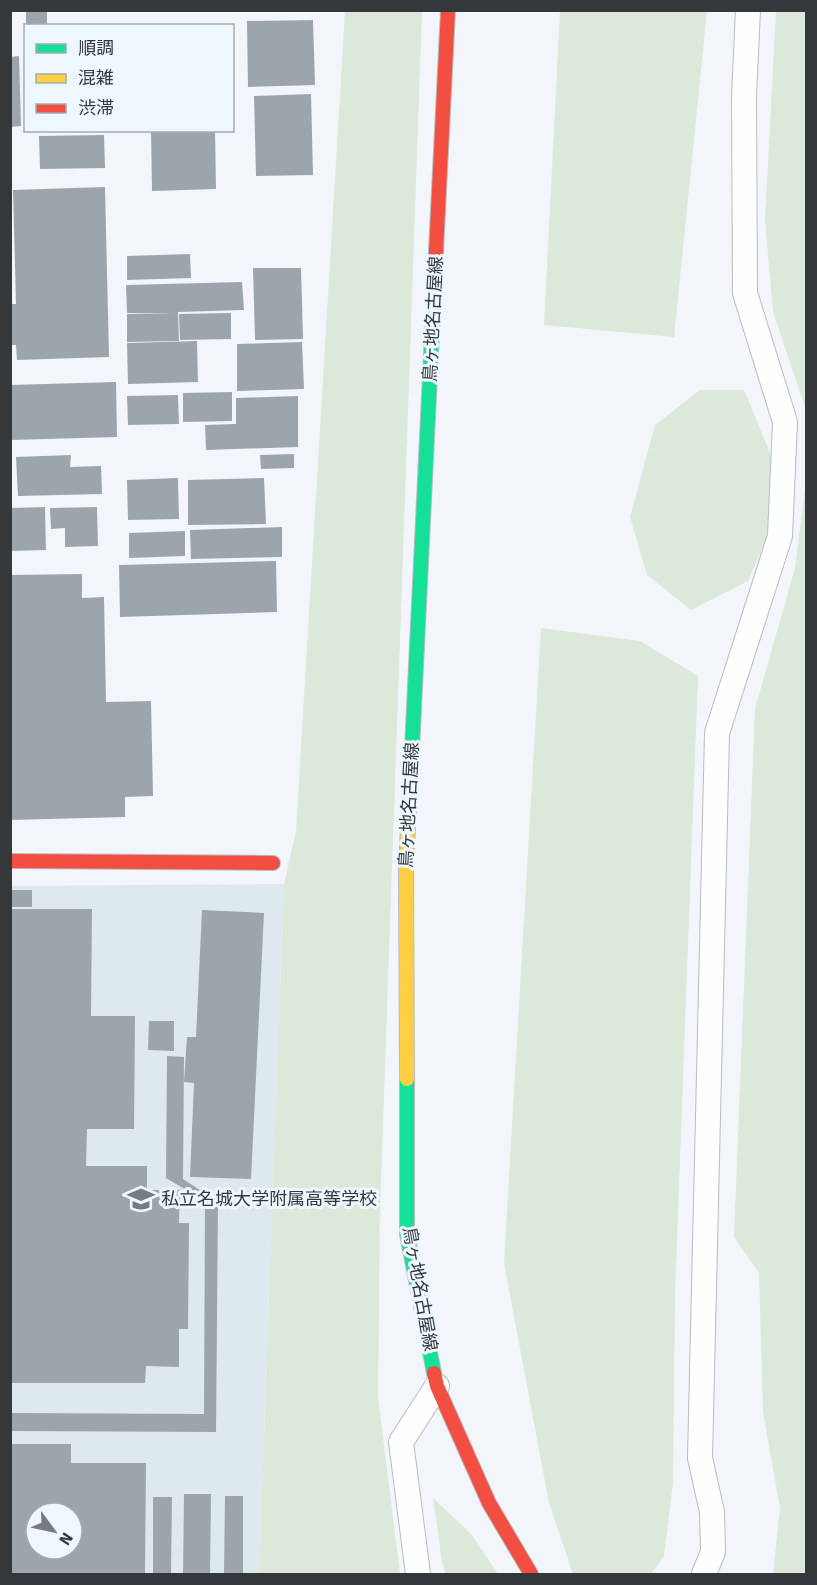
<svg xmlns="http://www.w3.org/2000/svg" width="817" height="1585" font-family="Signika,'Noto Sans JP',sans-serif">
<rect width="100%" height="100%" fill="#f2f6fa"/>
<path fill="#dee8ef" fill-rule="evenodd" d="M 284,884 L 259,1574 L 11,1574 L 10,886 ZM 36,1513 L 72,1513 L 72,1549 L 36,1549 Z"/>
<g fill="#dbe8da">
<path d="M 345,11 L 422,11 L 380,1210 L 378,1397 L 400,1574 L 259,1574 L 284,884 L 296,831 Z"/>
<path d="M 560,11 L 707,11 L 674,337 L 544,325 Z"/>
<path d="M 776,11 L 806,11 L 806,410 L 773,312 L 765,220 Z"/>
<path d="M 700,390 L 744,390 L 773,460 L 772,525 L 748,581 L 691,610 L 647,575 L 630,517 L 655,425 Z"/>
<path d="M 806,482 L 806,1574 L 773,1574 L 780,1508 L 763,1412 L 759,1273 L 734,1237 L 755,709 L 795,568 Z"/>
<path d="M 541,628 L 640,641 L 698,676 L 675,1294 L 673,1483 L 664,1556 L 651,1574 L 573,1574 L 549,1503 L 504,1263 Z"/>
<path d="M 433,1498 L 472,1535 L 498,1574 L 446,1574 L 442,1562 Z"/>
</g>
<g fill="#9da5ac" fill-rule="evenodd">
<rect x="26" y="10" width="21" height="16"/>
<path d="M 313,20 L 315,85 L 248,87 L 247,21 Z"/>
<path d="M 19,56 L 21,126 L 10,127 L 10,57 Z"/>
<path d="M 311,94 L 313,175 L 256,176 L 254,96 Z"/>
<path d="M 151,130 L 215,130 L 216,189 L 152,191 Z"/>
<path d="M 104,135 L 105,168 L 40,169 L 39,136 Z"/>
<path d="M 105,187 L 109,357 L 17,360 L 16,345 L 10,345 L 10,304 L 16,304 L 13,190 Z"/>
<path d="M 190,254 L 191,278 L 127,280 L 127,256 Z"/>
<path d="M 253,268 L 301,268 L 303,339 L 255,340 Z"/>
<path d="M 242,282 L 244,310 L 178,312 L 179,341 L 127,342 L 127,314 L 174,313 L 127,313 L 126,285 Z"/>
<path d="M 231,313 L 231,339 L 180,340 L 179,314 Z"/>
<path d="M 197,341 L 198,382 L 128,384 L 127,343 Z"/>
<path d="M 302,342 L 304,389 L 237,391 L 237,344 Z"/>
<path d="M 116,382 L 117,437 L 10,440 L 10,385 Z"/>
<path d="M 232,392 L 232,421 L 183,422 L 183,393 Z"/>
<path d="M 178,395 L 179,424 L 128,425 L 127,396 Z"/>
<path d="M 298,396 L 298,447 L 206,450 L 205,425 L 236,424 L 236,398 Z"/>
<path d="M 294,454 L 294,468 L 261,469 L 260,455 Z"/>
<path d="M 71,455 L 70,467 L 101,466 L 102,494 L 18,496 L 16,457 Z"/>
<path d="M 178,478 L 179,519 L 128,520 L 127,480 Z"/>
<path d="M 264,478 L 266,524 L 188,525 L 188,480 Z"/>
<path d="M 45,507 L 46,550 L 10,551 L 10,508 Z"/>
<path d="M 97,507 L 98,546 L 65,547 L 65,528 L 51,529 L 50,508 Z"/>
<path d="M 282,527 L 282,557 L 191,559 L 190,530 Z"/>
<path d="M 185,531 L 185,556 L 129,558 L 129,533 Z"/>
<path d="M 276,561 L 277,612 L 120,617 L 119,565 Z"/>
<path d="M 82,574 L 82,598 L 104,597 L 106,702 L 151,701 L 153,796 L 125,797 L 125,817 L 10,820 L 10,575 Z"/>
<rect x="10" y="890" width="22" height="17"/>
<path d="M 10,909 L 92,909 L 91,1016 L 135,1016 L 134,1129 L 87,1129 L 86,1166 L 147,1166 L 147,1190 L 180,1190 L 179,1223 L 189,1223 L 188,1329 L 179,1329 L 179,1367 L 146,1366 L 145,1383 L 10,1383 Z"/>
<path d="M 202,910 L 264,913 L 251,1179 L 190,1177 L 194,1083 L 184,1082 L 187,1037 L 196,1037 Z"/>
<path d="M 149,1021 L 174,1021 L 174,1051 L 148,1050 Z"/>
<path d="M 167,1056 L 184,1057 L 183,1179 L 218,1202 L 216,1432 L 10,1431 L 10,1413 L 204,1414 L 205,1201 L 166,1178 Z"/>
<path d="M 10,1444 L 71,1444 L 71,1463 L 146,1463 L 145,1574 L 10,1574 ZM 36,1513 L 72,1513 L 72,1549 L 36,1549 Z"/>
<path d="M 184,1494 L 211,1494 L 210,1574 L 183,1574 Z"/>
<path d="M 225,1496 L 243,1496 L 243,1574 L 224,1574 Z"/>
<path d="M 153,1497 L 172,1497 L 171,1574 L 153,1574 Z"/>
</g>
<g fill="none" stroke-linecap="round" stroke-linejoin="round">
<defs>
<g id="lane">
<path d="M 418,1574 L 401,1442 L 437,1386"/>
<path d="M 704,1574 L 713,1552 L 712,1512 L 700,1458 L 717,733 L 780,536 L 785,422 L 745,293 L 744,97 L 748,10"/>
</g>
<g id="fast">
<path d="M 410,791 L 435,271"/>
<path d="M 407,1079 L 407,1234 L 434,1373"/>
</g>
<path id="slow" d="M 407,1079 L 406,865 L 410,791"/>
<g id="jam">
<path d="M 435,271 L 448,10"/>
<path d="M 10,861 L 273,863"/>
<path d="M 434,1373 L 437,1386 L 489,1503 L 531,1574"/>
</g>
</defs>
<use href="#lane" stroke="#b9bcbf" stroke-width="26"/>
<use href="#fast" stroke="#b9bcbf" stroke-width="16"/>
<use href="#slow" stroke="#b9bcbf" stroke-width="16"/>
<use href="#jam" stroke="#b9bcbf" stroke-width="16"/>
<use href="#lane" stroke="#fdfefe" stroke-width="24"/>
<use href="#fast" stroke="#16e098" stroke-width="14"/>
<use href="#slow" stroke="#ffcf43" stroke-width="14"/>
<use href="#jam" stroke="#f24e42" stroke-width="14"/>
</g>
<defs>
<symbol id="school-bare" viewBox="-9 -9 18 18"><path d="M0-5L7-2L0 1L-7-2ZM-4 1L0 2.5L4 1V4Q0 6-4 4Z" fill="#777a7e" stroke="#eef7fe" stroke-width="2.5" paint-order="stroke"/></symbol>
</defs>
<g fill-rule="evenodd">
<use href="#school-bare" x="122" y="1180" width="38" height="38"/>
</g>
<g text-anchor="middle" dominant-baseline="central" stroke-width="6" stroke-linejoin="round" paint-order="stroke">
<g font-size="18" fill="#35383b" stroke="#eef7fe">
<text transform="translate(433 319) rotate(-87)">鳥ヶ地名古屋線</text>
<text transform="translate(409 805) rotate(-87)">鳥ヶ地名古屋線</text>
<text transform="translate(420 1289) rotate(80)">鳥ヶ地名古屋線</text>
</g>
<g font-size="18" fill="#35383b" stroke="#eef7fe" text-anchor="start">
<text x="161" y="1199">私立名城大学附属高等学校</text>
</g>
</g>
<rect width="817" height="1585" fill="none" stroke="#35383b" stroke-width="24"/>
<rect x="24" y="24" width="210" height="108" fill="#eef7fe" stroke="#a4abb0" stroke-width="1.5"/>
<rect x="36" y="44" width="30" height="9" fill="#16e098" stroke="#a4abb0" stroke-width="1.5"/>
<text x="78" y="54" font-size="18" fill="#35383b">順調</text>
<rect x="36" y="74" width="30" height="9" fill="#ffcf43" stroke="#a4abb0" stroke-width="1.5"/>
<text x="78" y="84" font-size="18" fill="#35383b">混雑</text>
<rect x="36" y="104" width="30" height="9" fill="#f24e42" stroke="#a4abb0" stroke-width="1.5"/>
<text x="78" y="114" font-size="18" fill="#35383b">渋滞</text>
<g transform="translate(54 1531) rotate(123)"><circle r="28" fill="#eef7fe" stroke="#a4abb0" stroke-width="1.5"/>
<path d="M0-4.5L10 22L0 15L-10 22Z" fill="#777a7e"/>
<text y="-9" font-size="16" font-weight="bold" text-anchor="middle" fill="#35383b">N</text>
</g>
</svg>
